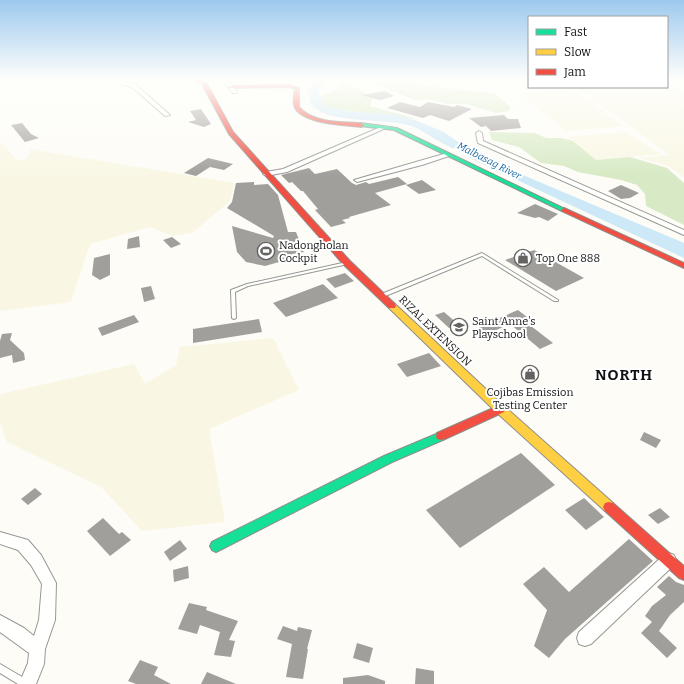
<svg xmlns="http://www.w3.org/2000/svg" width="684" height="684" font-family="Bitter,serif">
<rect width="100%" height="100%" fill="#fdfcf7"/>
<g fill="#f9f7e4">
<path d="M 240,80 L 309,80 L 289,84 L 241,84 Z"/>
<path d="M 413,80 L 529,80 L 529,82 L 445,88 L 423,86 L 414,83 Z"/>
<path d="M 667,82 L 684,92 L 684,177 L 668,166 L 640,158 L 670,155 L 576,87 L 667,87 Z"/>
<path d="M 572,89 L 624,126 L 567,131 L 518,93 Z"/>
<path d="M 626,132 L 660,154 L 596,160 L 569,137 Z"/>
<path d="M 0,144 L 5,145 L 17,161 L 28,158 L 30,149 L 234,183 L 230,201 L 192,233 L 172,236 L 150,227 L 90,244 L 71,302 L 0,311 Z"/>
<path d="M 273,338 L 299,390 L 209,429 L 225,522 L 142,531 L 101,487 L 7,442 L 0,423 L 0,394 L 134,364 L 145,384 L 176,365 L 180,347 Z"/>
</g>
<g fill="#d8eac5">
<path d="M 347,80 L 343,81 L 373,97 L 370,106 L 417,119 L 334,109 C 328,107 321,106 319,99 L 323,95 L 340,88 L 343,81 Z"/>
<path d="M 367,80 L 413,80 L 414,83 L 423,86 L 495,93 L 511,108 L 509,111 L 496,113 L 466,104 L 448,104 L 429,99 L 414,100 Z"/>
<path d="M 489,132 L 535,133 L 546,138 L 562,138 L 573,141 L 596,160 L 630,157 L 667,168 L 684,183 L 684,225 L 646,206 L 645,194 L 637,185 L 621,180 L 578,172 L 564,166 L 541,163 L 519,147 L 492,140 Z"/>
</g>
<path fill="#cde8f7" d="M 436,132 L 480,157 L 684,243 L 684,258 L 474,160 L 443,141 Z"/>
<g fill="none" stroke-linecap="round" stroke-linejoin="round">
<path fill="#cde8f7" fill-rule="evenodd" d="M 317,80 L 329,80 L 318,89 L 322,102 L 326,106 L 344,111 L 395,115 L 415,120 L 444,132 L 465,147 L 463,150 C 452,152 426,132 414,127 C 389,117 330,125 313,106 C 309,102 309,95 308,89 Z"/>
</g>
<g fill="#a19f9c">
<path d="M 385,91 L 394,96 L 380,100 L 361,95 Z"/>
<path d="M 400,102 L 420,107 L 428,102 L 454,107 L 457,105 L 472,109 L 449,121 L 430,115 L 423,118 L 387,108 Z"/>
<path d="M 201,109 L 211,124 L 204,127 L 188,122 L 196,120 L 190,111 Z"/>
<path d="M 504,115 L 508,119 L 518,119 L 521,128 L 491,131 L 486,126 L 481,127 L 469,118 Z"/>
<path d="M 22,123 L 31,134 L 39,138 L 25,142 L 11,125 Z"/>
<path d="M 208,158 L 233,164 L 224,170 L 210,167 L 196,176 L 184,173 Z"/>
<path d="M 309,168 L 315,174 L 337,169 L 352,183 L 356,185 L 366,182 L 369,184 L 398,177 L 407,184 L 375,193 L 391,205 L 349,217 L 350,218 L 342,220 L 346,223 L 331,227 L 315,210 L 318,209 L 303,191 L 301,191 L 292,182 L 289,183 L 281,175 Z"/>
<path d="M 422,180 L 436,190 L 419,194 L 406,185 Z"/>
<path d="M 254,182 L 254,185 L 268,184 L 278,195 L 288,232 L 296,232 L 304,252 L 292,254 L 286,260 L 265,266 L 246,262 L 237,252 L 232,226 L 273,238 L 274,236 L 227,208 L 232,202 L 236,183 Z"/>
<path d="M 621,185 L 639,193 L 630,198 L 621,199 L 608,191 Z"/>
<path d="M 535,204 L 558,214 L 548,221 L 539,217 L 535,218 L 517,213 Z"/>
<path d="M 139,236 L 140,247 L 127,249 L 128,239 Z"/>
<path d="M 172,237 L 181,244 L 171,248 L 163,240 Z"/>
<path d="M 534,250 L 584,278 L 556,291 L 505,260 Z"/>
<path d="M 110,254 L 110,275 L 100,280 L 92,275 L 94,258 Z"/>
<path d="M 345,273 L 354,281 L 335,288 L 326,279 Z"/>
<path d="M 323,284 L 338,298 L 286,317 L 273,303 Z"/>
<path d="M 151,286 L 155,299 L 144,302 L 141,288 Z"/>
<path d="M 518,310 L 527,317 L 522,319 L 553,343 L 540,349 L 510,324 L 487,334 L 479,327 Z"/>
<path d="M 444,312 L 458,324 L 449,328 L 435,315 Z"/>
<path d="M 134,315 L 139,322 L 102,336 L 98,328 Z"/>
<path d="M 259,319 L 262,332 L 193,343 L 193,329 Z"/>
<path d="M 12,333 L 10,340 L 24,353 L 25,360 L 13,363 L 12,355 L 0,358 L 0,341 L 2,334 Z"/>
<path d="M 429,353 L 441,366 L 407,377 L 397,364 Z"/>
<path d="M 644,432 L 661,440 L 656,448 L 640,440 Z"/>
<path d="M 521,453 L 555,485 L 460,548 L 426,510 Z"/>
<path d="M 35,488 L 42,494 L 28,505 L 21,499 Z"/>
<path d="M 584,498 L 604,517 L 586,530 L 565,510 Z"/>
<path d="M 660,508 L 670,517 L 658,524 L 648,515 Z"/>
<path d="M 103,518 L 119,534 L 122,532 L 131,540 L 110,556 L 87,531 Z"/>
<path d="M 629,539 L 653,561 L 565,639 L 549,658 L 534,646 L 547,610 L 523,584 L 544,567 L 569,592 Z"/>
<path d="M 180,540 L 187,549 L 170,561 L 164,552 Z"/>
<path d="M 188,566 L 189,578 L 174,582 L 173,570 Z"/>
<path d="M 669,576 L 676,582 L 684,585 L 684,602 L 670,615 L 659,631 L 677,648 L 667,658 L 641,633 L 652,622 L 645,616 L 652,606 L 666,595 L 657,587 Z"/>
<path d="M 189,603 L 207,607 L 206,610 L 238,621 L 229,640 L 235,641 L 231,657 L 214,655 L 220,632 L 200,625 L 197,634 L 178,629 Z"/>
<path d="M 283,626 L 297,631 L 298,627 L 312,630 L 307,649 L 308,649 L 303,679 L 286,677 L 292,644 L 277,639 Z"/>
<path d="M 357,643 L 373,648 L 369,663 L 353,658 Z"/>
<path d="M 140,660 L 158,667 L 154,675 L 171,684 L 136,684 L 128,681 Z"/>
<path d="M 416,668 L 434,671 L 434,684 L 415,684 Z"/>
<path d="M 207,672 L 236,684 L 201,684 Z"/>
<path d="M 368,675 L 385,681 L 385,684 L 343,684 L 343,678 Z"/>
</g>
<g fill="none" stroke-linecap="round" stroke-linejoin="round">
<defs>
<g id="lane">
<path d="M 482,253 L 558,300 L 558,301 L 554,301 L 482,256 L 383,297 L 379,297 L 379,295 Z"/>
<path d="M 347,262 L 349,263 L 348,264 L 248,286 L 235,292 L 236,318 L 234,319 L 232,318 L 231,291 L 231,290 L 247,284 Z"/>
<path d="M 0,664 L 29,681 L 30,684 L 18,684 L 0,673 Z"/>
</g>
<g id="street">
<path d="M 118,80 L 122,80 L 124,82 L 136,85 L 170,115 L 165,116 L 132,87 L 120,84 Z"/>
<path d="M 222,80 L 227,80 L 237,91 L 237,93 L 233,93 Z"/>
<path d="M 383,126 L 388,127 L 287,172 L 266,176 L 263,174 L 266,172 L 283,169 Z"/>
<path d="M 479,131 L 482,133 L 483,141 L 684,230 L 684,235 L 478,143 L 476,133 Z"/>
<path d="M 447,153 L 449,154 L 449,156 L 422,165 L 357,182 L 354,180 Z"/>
<path d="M 0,532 L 28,540 L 41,555 L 56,583 L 55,620 L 45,649 L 44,664 L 36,684 L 19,684 L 28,663 L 29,653 L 0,632 L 0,615 L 24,628 L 34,636 L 39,620 L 42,584 L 31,565 L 18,550 L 0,544 Z"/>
<path d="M 669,553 L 674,555 L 676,560 L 674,565 L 591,644 L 585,646 L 579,644 L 577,638 L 579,632 L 664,555 Z"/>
</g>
<g id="fast">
<path d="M 361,123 L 397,128 L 567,210 L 566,211 L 562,211 L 394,130 L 359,126 L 358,125 Z"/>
<path d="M 441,432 L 445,433 L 446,436 L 445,439 L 392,462 L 220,550 L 216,552 L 212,550 L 210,546 L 212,542 L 384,456 Z"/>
</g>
<path id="slow" d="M 392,303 L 395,304 L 504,406 L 613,503 L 615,507 L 613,511 L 609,512 L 605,511 L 496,412 L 389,308 L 388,306 L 389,304 Z"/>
<g id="jam">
<path d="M 196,80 L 201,80 L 206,82 L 233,132 L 350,261 L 395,304 L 396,306 L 395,308 L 389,308 L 344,265 L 229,134 L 202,84 Z"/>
<path d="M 289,85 L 299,88 L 299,107 C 312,123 342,122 361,123 L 364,125 L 361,127 C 345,125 304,124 295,108 C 292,102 294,95 295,89 L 289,87 L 230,88 L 228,87 L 230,86 Z"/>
<path d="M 564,208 L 684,263 L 684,268 L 562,211 L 561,210 Z"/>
<path d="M 500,405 L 504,406 L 505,409 L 504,412 L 445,439 L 441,440 L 437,439 L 436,436 L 437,433 Z"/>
<path d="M 609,502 L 613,503 L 684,566 L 684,580 L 679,578 L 605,511 L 603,507 L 605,503 Z"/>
</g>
</defs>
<use href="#lane" stroke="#979795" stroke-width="2"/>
<use href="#street" stroke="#979795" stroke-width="2"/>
<use href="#fast" stroke="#8e8d8b" stroke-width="2"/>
<use href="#slow" stroke="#8e8d8b" stroke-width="2"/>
<use href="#jam" stroke="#8e8d8b" stroke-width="2"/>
<use href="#lane" fill="#fffffe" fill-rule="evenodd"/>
<use href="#street" fill="#fffffe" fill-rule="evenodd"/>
<use href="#fast" fill="#16e098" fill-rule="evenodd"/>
<use href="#slow" fill="#ffcf43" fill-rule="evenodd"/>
<use href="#jam" fill="#f24e42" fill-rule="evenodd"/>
</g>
<linearGradient id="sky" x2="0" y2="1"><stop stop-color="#9dc9ee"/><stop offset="0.45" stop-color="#fefefb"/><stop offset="1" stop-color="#fefefb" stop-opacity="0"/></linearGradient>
<rect width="684" height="176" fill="url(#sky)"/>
<defs>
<symbol id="stadium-ring" viewBox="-11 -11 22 22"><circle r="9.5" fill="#fff" stroke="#646362" stroke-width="1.5"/><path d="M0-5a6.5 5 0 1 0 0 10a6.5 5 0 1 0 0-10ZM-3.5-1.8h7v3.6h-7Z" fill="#646362"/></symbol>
<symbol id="shop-ring" viewBox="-11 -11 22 22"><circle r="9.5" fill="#fff" stroke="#646362" stroke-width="1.5"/><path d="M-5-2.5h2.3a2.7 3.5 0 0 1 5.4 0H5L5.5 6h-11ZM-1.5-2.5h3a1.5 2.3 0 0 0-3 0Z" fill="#646362"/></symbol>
<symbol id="school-ring" viewBox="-11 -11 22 22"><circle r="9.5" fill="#fff" stroke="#646362" stroke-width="1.5"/><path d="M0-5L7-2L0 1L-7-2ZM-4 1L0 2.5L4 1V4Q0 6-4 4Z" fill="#646362"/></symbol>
</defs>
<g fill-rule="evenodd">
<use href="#stadium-ring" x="256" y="241" width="20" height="20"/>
<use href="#shop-ring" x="513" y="248" width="20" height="20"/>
<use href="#school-ring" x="449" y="317" width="20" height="20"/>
<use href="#shop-ring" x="520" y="364" width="20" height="20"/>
</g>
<g text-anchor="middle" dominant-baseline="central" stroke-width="4" stroke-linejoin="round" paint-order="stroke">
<g font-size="10" font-style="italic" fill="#1768a6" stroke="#fff">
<text transform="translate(489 161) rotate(27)">Malbasag River</text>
</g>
<g font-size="11" fill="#111" stroke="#fff" text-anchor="start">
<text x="279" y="245">Nadongholan<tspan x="279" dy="13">Cockpit</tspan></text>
<text x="536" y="258">Top One 888</text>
<text x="472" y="321">Saint Anne's<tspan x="472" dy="13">Playschool</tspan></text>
<text x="530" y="392" text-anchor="middle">Cojibas Emission<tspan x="530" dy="13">Testing Center</tspan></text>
</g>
<g font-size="11" fill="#111" stroke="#fff">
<text transform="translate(435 331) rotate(44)">RIZAL EXTENSION</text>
</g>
<g font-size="15" font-weight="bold" letter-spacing="1" fill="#111" stroke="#fff">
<text x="624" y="375">NORTH</text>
</g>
</g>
<rect x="528" y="16" width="140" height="72" fill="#ffffff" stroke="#a0a0a0"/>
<rect x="536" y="29" width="20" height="6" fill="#16e098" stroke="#a0a0a0"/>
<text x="564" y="36" font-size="12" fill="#111111">Fast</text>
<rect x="536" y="49" width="20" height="6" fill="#ffcf43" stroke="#a0a0a0"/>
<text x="564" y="56" font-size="12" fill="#111111">Slow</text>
<rect x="536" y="69" width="20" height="6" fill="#f24e42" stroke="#a0a0a0"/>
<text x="564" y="76" font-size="12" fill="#111111">Jam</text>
</svg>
